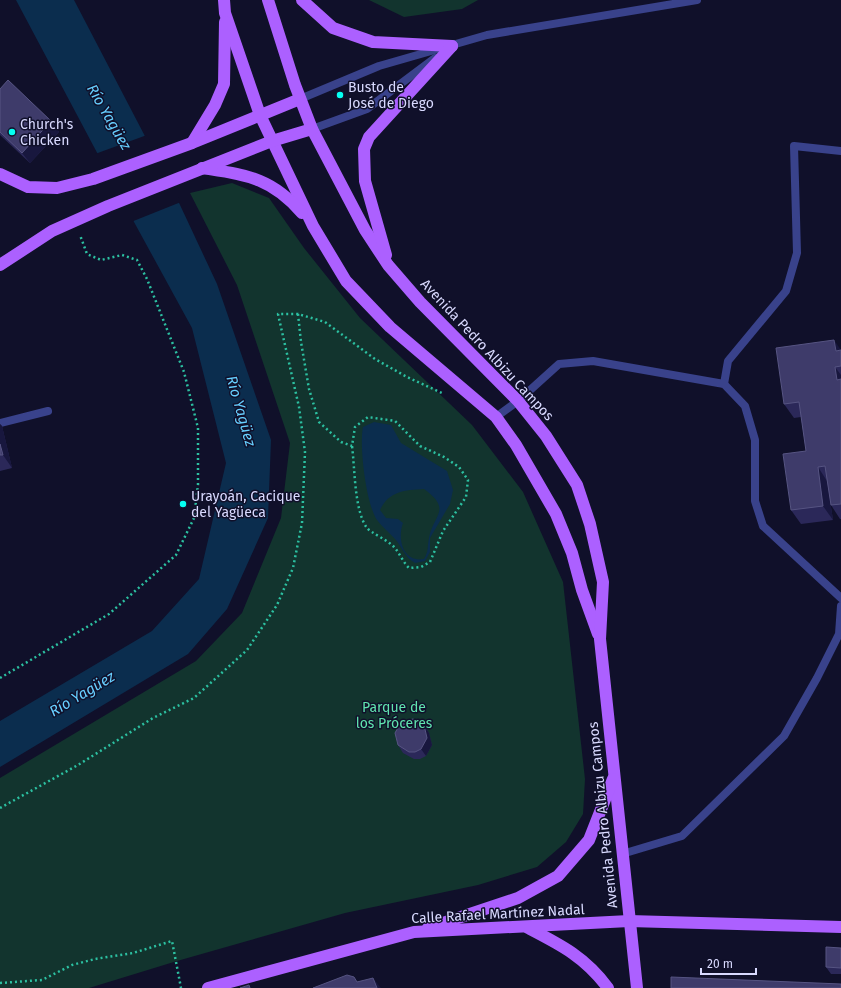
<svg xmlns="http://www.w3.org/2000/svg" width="841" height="988" font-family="'Fira Sans',sans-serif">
<rect width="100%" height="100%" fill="#10102a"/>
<g fill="#12342e">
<path d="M 369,0 L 478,0 L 462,9 L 404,17 Z"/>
<path d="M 232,183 L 269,198 L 304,248 L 360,318 L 472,425 L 523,492 L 563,582 L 585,779 L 583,814 L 566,842 L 537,867 L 478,885 L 345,913 L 177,961 L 89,988 L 0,988 L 0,778 L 196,661 L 242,613 L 281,518 L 290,443 L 237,285 L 190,193 Z"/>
</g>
<g fill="#0b2d4e" fill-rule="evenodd">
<path d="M 16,0 L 74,0 L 173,190 L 217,284 L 271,440 L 268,518 L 227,609 L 188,654 L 0,767 L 0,721 L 152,631 L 199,579 L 226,463 L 192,328 L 128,211 Z"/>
<path d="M 374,422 L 391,425 L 401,443 L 447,471 L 453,490 L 450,504 L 430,538 L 430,552 L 425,561 L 415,563 C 405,557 403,549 396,540 C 390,533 382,527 377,520 C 366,504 359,445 363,427 ZM 424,489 C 453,510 433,515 429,538 C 427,547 429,551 424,559 C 403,563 397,539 403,523 L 398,519 L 386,518 L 380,510 C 389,491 405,490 424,489 Z"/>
</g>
<path fill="#10102a" d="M 147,135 L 181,202 L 131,222 L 95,154 Z"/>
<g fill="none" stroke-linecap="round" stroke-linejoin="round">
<g stroke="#2cc0a1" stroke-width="2.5" stroke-dasharray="2 3" stroke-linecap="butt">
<path d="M 298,314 L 301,342 L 309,389 L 319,422 L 341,442 L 352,446 L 355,427 L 368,417 L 395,421 L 420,446 L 444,457 L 459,467 L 468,480 L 466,497 L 443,531 L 430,562 L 421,567 L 409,568 C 403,562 400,554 395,548 C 388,540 371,533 367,528 C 354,510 355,468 352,446"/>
<path d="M 0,678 L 109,614 L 176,555 L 194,518 L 198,485 L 198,428 L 184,372 L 147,279 L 137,260 L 122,255 L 101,260 L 87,254 L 80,235"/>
<path d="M 0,808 L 78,765 L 153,718 L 194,698 L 247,650 L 277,605 L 293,568 L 302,523 L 305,452 L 299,407 L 278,314 L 298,314 L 325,322 L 375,359 L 407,377 L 442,393"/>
<path d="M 0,983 L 42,980 L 72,965 L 95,959 L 133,953 L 172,941 L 181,988"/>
</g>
<path stroke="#39428b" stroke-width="8" d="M 0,423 L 48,411"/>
<g stroke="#39428b" stroke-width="8">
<path d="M 300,99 L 379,66 L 487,35 L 697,0"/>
<path d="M 312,129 L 367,109 L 435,58"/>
<path d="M 724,384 L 728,361 L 786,291 L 797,253 L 794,146 L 841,151"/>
<path d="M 496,417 L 518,401 L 559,364 L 593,361 L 724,384 L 745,406 L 755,440 L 755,501 L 763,526 L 841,598"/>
<path d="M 622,854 L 682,836 L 784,736 L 817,678 L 839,634 L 841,606"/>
</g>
<g stroke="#ac60ff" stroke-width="12">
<path d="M 224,0 L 225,13 L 260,115 L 313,226 L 346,281 L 390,327 L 496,417 L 516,445 L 556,514 L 572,553 L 582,590 L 598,634"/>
<path d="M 268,0 L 295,85 L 312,129 L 365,230 L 388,265 L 420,302 L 518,401 L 546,436 L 577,485 L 590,524 L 603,582 L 600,639 L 637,988"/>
<path d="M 302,0 L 333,28 L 373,42 L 452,46"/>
<path d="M 192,143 L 215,105 L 224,84 L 225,22"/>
<path d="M 202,168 C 246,175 271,177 302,213"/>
<path d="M 0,174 L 28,187 L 57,188 L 93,179 L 192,143 L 300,99"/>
<path d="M 386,255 L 365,181 L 364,149 L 369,137 L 452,46"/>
<path d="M 0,265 L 52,231 L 108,206 L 272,141 L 312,129"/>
<path d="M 428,928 L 518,898 L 558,876 L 589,840 L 613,779"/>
<path d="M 528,928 C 561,945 585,957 608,988"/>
<path d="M 208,988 L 414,932 L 629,921 L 841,927"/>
</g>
</g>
<g fill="#2b2859">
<path d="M 0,89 L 51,121 L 59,132 L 30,163 L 0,135 Z"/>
<path d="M 841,350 L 841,519 L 840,519 L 831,505 L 827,481 L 833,520 L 801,524 L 791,510 L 806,451 L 801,417 L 794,418 L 784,404 Z"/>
<path d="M 0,424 L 2,426 L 12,468 L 0,471 Z"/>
<path d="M 424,725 L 429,733 L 432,745 L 426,756 L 420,759 L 414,759 L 403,753 L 398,745 Z"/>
<path d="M 841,948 L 841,974 L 831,974 L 826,967 Z"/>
</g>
<g fill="#18173e">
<path d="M 51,121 L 59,132 L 30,163 L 22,153 Z"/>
<path d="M 834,340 L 841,350 L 841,358 L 836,351 Z"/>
<path d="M 835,367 L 841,375 L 841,386 L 837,380 Z"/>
<path d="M 0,424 L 2,426 L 12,468 L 3,455 L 0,444 Z"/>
<path d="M 818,467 L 827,481 L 833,520 L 823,506 Z"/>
<path d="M 424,725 L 429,733 L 432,745 L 426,756 L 421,749 Z"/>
<path d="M 373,978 L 381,988 L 377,988 Z"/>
</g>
<g fill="#3e3b6a" stroke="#565482">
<path d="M 8,80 L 51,121 L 22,153 L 0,132 L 0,89 Z"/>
<path d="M 834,340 L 836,351 L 841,350 L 841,366 L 835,367 L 837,380 L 841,379 L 841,504 L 831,505 L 825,466 L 818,467 L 823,506 L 791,510 L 783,454 L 806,451 L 799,402 L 784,404 L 776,348 Z"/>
<path d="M 0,444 L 3,455 L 0,455 Z"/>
<path d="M 413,719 L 424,725 L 427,738 L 421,749 L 415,752 L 409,752 L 398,745 L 395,733 L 401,722 Z"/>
<path d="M 826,947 L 841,948 L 841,968 L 826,967 Z"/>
<path d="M 347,975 L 354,977 L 357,982 L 373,978 L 377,988 L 313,988 Z"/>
<path d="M 671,977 L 841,984 L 841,988 L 671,988 Z"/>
<path d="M 249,985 L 250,988 L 240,988 Z"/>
</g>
<g fill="#05fff2" stroke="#10102a" stroke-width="1.5">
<circle cx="340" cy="95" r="4"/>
<circle cx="12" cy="132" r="4"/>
<circle cx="183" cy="504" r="4"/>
</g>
<g text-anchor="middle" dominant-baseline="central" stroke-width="3" stroke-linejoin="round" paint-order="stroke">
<g font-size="14" fill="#d9daff" stroke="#10102a" text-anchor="start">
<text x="348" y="87">Busto de<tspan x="348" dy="16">José de Diego</tspan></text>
<text x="20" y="124">Church's<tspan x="20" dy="16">Chicken</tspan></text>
<text x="191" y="496">Urayoán, Cacique<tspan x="191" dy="16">del Yagüeca</tspan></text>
</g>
<g font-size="14" fill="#d9daff" stroke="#10102a">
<text transform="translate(487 350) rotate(47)">Avenida Pedro Albizu Campos</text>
<text transform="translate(603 815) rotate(-96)">Avenida Pedro Albizu Campos</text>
<text transform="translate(498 914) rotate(-3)">Calle Rafael Martínez Nadal</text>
</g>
<g font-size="14" fill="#60e4af" stroke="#10102a">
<text x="394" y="707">Parque de<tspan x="394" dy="16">los Próceres</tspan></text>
</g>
<g font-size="15" font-style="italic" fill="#67cfff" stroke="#10102a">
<text transform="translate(109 117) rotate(60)">Río Yagüez</text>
<text transform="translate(241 411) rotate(74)">Río Yagüez</text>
<text transform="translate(82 694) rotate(-31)">Río Yagüez</text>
</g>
</g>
<path d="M701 968v6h55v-6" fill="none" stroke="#d9daff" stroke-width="2"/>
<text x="707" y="968" font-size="12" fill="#d9daff" stroke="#10102a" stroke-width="3" paint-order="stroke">20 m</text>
</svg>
